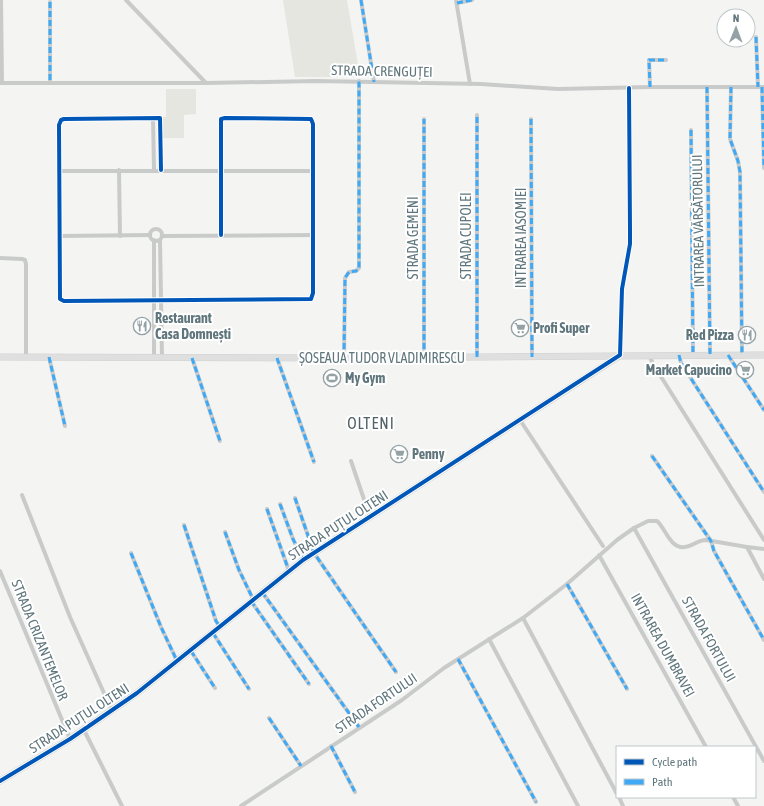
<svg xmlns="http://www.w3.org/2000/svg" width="764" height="806" font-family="'Asap Condensed',sans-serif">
<rect width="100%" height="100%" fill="#f4f4f2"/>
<g fill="#e4e6df">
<path d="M 283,0 L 347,0 L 360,77 L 295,77 Z"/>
<path d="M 166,89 L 196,89 L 196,114 L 184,115 L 184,138 L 161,138 L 161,117 L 166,117 Z"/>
</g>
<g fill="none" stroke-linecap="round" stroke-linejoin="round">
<defs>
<g id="secondary">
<path d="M 0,357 L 346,358 L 764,355"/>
<path d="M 0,781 L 70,739 L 137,693 L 303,560 L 619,356"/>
</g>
</defs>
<use href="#secondary" stroke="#d0d1d0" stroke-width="7"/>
<g stroke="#c9caca" stroke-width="4">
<path d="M 1,0 L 2,83"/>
<path d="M 126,0 L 206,83"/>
<path d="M 361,0 L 374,82"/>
<path d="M 456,0 L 470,84"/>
<path d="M 50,2 L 50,83"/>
<path d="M 457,3 L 472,0"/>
<path d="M 756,37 L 758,87"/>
<path d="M 0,83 L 206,83 L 316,81 L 481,84 L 558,89 L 650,87 L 764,87"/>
<path d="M 650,87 L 649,60 L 666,60"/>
<path d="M 707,87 L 710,355"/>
<path d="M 731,87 L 730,139 L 738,161 L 740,172 L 742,355"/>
<path d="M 762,87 L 764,168"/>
<path d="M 153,118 L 154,170"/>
<path d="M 531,119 L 532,357"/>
<path d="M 691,130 L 693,355"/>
<path d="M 119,170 L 120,236"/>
<path d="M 161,170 L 160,118 L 64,119 L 61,120 L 59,125 L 60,299 L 64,301 L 311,299 L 313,293 L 313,124 L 311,119 L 225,118 L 221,119 L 221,235"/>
<path d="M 59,171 L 313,171"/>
<circle cx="156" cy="235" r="6"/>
<path d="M 59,236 L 150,235"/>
<path d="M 162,236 L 313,235"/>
<path d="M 160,240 L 162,358"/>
<path d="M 0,258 L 22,259 L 25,260 L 26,264 L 26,357"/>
<path d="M 620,355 L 622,289 L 630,244 L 630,231 L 629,88"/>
<path d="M 649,355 L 653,364 L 764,540"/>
<path d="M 679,355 L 681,363 L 764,492"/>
<path d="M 728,355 L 764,410"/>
<path d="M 49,357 L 65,426"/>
<path d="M 154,357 L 154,240"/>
<path d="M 477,357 L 477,115"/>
<path d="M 192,358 L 220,441"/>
<path d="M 277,358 L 314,462"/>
<path d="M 344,358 L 345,278 L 349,272 L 356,271 L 359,268 L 359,81"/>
<path d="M 424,358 L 424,119"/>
<path d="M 520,420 L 603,546"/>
<path d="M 652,456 L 711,541 L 714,551 L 764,640"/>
<path d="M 351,461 L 370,517"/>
<path d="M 22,495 L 70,617 L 112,711"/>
<path d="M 295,498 L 314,553 L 396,672"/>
<path d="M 280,504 L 293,539 L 303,560"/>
<path d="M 267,509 L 289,571"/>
<path d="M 184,525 L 216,621 L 220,627"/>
<path d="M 634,528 L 764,761"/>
<path d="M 225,532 L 239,570 L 253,599"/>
<path d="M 747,547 L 764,579"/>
<path d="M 131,553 L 161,627 L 177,661"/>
<path d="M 599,555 L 706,747"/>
<path d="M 0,571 L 70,739"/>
<path d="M 567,584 L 627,689"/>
<path d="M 262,592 L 359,727"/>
<path d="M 251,601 L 309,684"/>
<path d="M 523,618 L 617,794"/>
<path d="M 213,633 L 249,689"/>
<path d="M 489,639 L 578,806"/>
<path d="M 191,651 L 215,688"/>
<path d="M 458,659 L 536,802"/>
<path d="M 269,718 L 301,766"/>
<path d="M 84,730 L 122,806"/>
<path d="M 331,746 L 355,792"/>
<path d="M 619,797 L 623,806"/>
<path d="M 733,797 L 738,806"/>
<path d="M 241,806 L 402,700 L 444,668 L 523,618 L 567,584 L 617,540 L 634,528 L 648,521 L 657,521 C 666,529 670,549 685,547 C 693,546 698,540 706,540 L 747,547 L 764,549"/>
</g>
<use href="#secondary" stroke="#dedfde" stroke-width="6"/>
<g stroke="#3fa9f5" stroke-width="3" stroke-dasharray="6 3" stroke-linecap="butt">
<path d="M 361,0 L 374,82"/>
<path d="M 50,2 L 50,83"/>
<path d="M 457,3 L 472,0"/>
<path d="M 756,37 L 758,87"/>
<path d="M 650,87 L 649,60 L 666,60"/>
<path d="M 707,87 L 710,355"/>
<path d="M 731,87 L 730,139 L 738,161 L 740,172 L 742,355"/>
<path d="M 762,87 L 764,168"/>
<path d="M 531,119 L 532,357"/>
<path d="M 691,130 L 693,355"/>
<path d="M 679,355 L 681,363 L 764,492"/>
<path d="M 728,355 L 764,410"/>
<path d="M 49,357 L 65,426"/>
<path d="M 477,357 L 477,115"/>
<path d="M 192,358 L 220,441"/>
<path d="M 277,358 L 314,462"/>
<path d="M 344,358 L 345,278 L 349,272 L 356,271 L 359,268 L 359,81"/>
<path d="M 424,358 L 424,119"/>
<path d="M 652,456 L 711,541 L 714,551 L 764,640"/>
<path d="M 295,498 L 314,553 L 396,672"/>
<path d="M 280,504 L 293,539 L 303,560"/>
<path d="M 267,509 L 289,571"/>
<path d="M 184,525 L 216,621 L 220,627"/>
<path d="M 225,532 L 239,570 L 253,599"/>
<path d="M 131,553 L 161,627 L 177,661"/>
<path d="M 567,584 L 627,689"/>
<path d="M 262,592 L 359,727"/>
<path d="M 251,601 L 309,684"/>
<path d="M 213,633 L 249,689"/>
<path d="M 191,651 L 215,688"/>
<path d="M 458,659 L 536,802"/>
<path d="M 269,718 L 301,766"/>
<path d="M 331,746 L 355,792"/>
</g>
<defs>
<g id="cycleway">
<path d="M 161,170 L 160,118 L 64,119 L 61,120 L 59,125 L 60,299 L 64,301 L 311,299 L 313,293 L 313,124 L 311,119 L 225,118 L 221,119 L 221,235"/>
<path d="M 0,781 L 70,739 L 137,693 L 303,560 L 620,355 L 622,289 L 630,244 L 630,231 L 629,88"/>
</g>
</defs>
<use href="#cycleway" stroke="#fff" stroke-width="6"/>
<use href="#cycleway" stroke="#0057b8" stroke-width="4"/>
</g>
<defs>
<symbol id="restaurant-ring" viewBox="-11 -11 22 22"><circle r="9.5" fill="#fff" stroke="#94a2a6" stroke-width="1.5"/><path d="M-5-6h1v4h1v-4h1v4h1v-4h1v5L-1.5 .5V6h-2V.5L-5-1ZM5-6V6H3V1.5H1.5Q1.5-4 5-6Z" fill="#94a2a6"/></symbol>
<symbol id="supermarket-ring" viewBox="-11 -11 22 22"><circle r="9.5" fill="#fff" stroke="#94a2a6" stroke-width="1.5"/><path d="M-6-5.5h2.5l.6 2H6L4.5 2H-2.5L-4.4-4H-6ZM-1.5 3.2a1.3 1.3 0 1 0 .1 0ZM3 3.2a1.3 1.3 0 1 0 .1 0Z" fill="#94a2a6"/></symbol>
<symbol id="stadium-ring" viewBox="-11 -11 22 22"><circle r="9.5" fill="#fff" stroke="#94a2a6" stroke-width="1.5"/><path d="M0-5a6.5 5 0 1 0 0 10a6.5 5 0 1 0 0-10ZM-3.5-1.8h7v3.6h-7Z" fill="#94a2a6"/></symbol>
</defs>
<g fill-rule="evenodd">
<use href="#restaurant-ring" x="132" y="316" width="20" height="20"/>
<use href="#supermarket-ring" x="510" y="318" width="20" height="20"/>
<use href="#restaurant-ring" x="737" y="325" width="20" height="20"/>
<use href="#supermarket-ring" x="735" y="360" width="20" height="20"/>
<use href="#stadium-ring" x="322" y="368" width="20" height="20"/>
<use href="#supermarket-ring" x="389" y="444" width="20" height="20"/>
</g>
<g text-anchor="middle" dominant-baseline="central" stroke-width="4" stroke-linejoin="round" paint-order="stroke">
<g font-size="14" fill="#60767d" stroke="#fff">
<text transform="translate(382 71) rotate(1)">STRADA CRENGUȚEI</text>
<text transform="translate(698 221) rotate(-91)">INTRAREA VĂRSĂTORULUI</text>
<text transform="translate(466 236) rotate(-90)">STRADA CUPOLEI</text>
<text transform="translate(413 238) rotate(-90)">STRADA GEMENI</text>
<text transform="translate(521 238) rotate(-90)">INTRAREA IASOMIEI</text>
<text x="382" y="358">ȘOSEAUA TUDOR VLADIMIRESCU</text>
<text transform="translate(338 525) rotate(-33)">STRADA PUȚUL OLTENI</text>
<text transform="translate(709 639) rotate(61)">STRADA FORTULUI</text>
<text transform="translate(40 640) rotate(68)">STRADA CRIZANTEMELOR</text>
<text transform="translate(663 645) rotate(61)">INTRAREA DUMBRAVEI</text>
<text transform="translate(376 703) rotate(-34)">STRADA FORTULUI</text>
<text transform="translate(79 718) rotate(-33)">STRADA PUȚUL OLTENI</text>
</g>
<g font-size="14" font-weight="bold" fill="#60767d" stroke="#fff" text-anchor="start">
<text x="155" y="318">Restaurant<tspan x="155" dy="16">Casa Domnești</tspan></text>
<text x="533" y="328">Profi Super</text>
<text x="734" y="335" text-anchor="end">Red Pizza</text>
<text x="732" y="370" text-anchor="end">Market Capucino</text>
<text x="345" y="378">My Gym</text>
<text x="412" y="454">Penny</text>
</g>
<g font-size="16" letter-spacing="1" fill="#526268" stroke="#fff">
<text x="371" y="423">OLTENI</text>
</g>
</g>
<rect x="616" y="746" width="140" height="52" fill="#ffffff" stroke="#bfc8cb"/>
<rect x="624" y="759" width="20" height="6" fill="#0057b8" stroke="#bfc8cb"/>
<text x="652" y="766" font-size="12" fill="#60767d">Cycle path</text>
<rect x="624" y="779" width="20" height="6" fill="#3fa9f5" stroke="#bfc8cb"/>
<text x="652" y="786" font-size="12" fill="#60767d">Path</text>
<g transform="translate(736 28) rotate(1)"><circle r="19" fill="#ffffff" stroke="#bfc8cb"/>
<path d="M0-3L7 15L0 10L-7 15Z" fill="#94a2a6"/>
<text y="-6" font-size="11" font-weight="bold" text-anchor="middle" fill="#60767d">N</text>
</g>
</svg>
